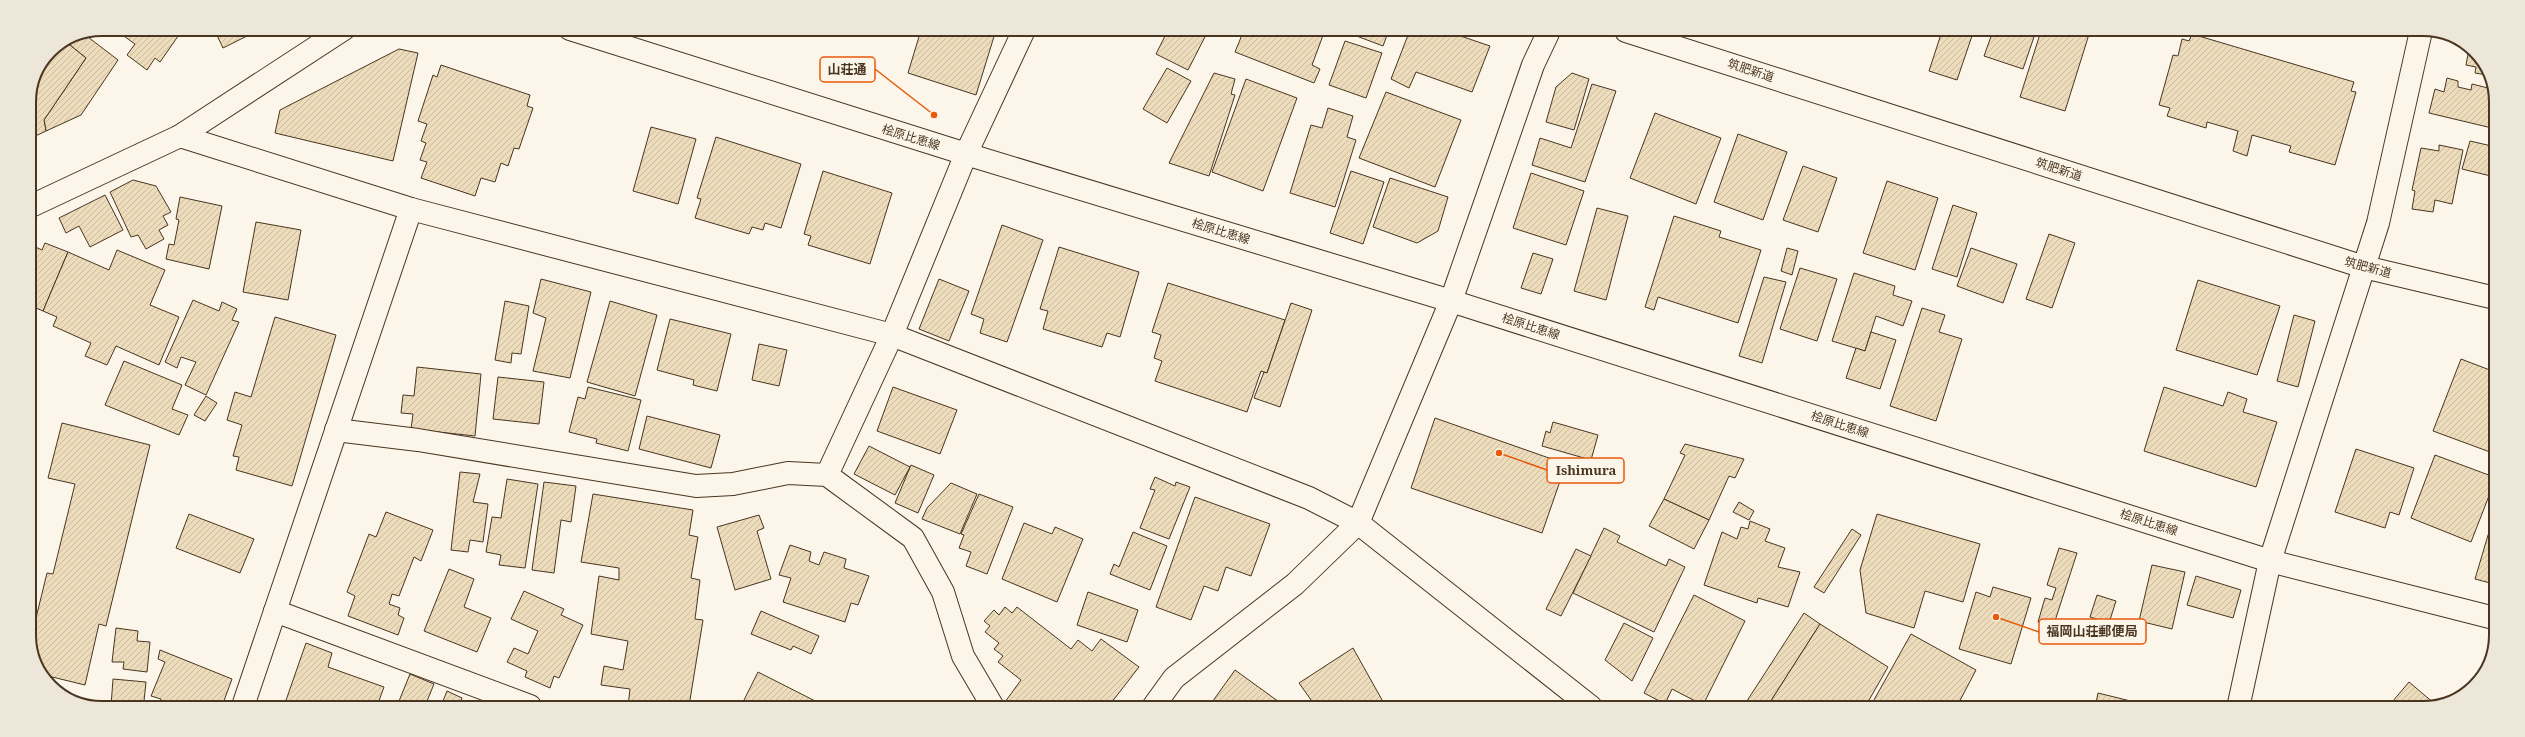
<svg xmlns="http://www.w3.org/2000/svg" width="2525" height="737" font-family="'Noto Serif','Noto Sans JP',serif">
<defs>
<pattern id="building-hatch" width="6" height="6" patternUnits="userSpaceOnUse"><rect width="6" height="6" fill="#ecdcbc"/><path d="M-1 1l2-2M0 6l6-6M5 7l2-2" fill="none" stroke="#ccbda1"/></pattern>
</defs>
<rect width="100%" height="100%" fill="#fbf6e9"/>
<g fill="url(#building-hatch)" stroke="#4a3520">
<path d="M 114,29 L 183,29 L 160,62 L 155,58 L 147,70 L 127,55 L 135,44 Z"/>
<path d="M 214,29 L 261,29 L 223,48 Z"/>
<path d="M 869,30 L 889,30 L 886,36 Z"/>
<path d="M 921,30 L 996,30 L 976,95 L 908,73 Z"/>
<path d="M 1168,30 L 1208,31 L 1188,70 L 1156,54 Z"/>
<path d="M 1244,30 L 1325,30 L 1312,65 L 1320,69 L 1314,83 L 1235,52 Z"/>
<path d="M 1347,30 L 1389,30 L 1383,46 L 1346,32 Z"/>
<path d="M 1410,30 L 1443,30 L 1490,46 L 1472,92 L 1416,72 L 1409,88 L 1391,79 Z"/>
<path d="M 93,31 L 88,37 L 118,60 L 81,115 L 46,131 L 44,120 L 86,58 L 65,41 L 75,35 Z"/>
<path d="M 1942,31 L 1973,33 L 1957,80 L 1929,71 Z"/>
<path d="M 1993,31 L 2036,31 L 2023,69 L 1984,56 Z"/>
<path d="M 2041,31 L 2090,31 L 2065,111 L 2020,97 Z"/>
<path d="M 2192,34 L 2354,82 L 2351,91 L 2356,92 L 2335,165 L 2289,152 L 2291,146 L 2252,135 L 2247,156 L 2233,151 L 2238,131 L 2207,122 L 2206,128 L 2167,116 L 2170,108 L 2159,105 L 2173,55 L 2178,56 L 2182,39 L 2189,41 Z"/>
<path d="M 65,41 L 86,58 L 44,120 L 46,131 L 29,139 L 29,102 L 35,74 L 51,50 Z"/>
<path d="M 1345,41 L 1382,53 L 1366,98 L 1329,85 Z"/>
<path d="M 399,49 L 418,53 L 393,161 L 275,133 L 280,110 Z"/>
<path d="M 2469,49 L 2478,54 L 2487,75 L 2475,73 L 2476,67 L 2466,65 Z"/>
<path d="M 441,65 L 530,95 L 527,106 L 533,108 L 519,149 L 514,148 L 508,166 L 501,163 L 495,182 L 481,178 L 475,196 L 421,178 L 427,162 L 420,160 L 426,143 L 421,141 L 427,124 L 418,121 L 433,75 L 437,77 Z"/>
<path d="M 1167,68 L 1191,81 L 1167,123 L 1143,109 Z"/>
<path d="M 1214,73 L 1235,79 L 1231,94 L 1235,95 L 1209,176 L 1169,163 Z"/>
<path d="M 1572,73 L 1589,79 L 1574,130 L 1546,122 L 1556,87 Z"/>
<path d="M 2447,78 L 2458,81 L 2458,87 L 2471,90 L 2472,84 L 2492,89 L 2496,97 L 2496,129 L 2429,113 L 2435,89 L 2444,92 Z"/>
<path d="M 1246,79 L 1297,98 L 1263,191 L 1212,172 Z"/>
<path d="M 1592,84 L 1616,91 L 1585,182 L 1532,165 L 1540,138 L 1571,148 Z"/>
<path d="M 1386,92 L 1461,120 L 1435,187 L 1359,158 Z"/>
<path d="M 1328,108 L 1353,116 L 1347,137 L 1356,140 L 1335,207 L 1290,193 L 1311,125 L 1322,128 Z"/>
<path d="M 1655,113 L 1721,138 L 1696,204 L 1630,178 Z"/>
<path d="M 651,127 L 696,139 L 678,204 L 633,191 Z"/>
<path d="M 1738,134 L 1787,152 L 1763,220 L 1714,202 Z"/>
<path d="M 716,137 L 801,164 L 781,228 L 765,223 L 763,230 L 752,227 L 749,234 L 695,218 L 701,199 L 697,198 Z"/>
<path d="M 2470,141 L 2496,147 L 2495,177 L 2462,169 Z"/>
<path d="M 2439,145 L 2463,150 L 2452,204 L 2435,200 L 2433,212 L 2412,209 L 2415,191 L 2412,190 L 2421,148 L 2439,151 Z"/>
<path d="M 1803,166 L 1837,178 L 1818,232 L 1783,220 Z"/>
<path d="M 823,171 L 892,193 L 870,264 L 808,245 L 811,236 L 804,234 Z"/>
<path d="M 1351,171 L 1384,182 L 1363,244 L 1330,233 Z"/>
<path d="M 1531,173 L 1584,191 L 1566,245 L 1513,228 Z"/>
<path d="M 1390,178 L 1448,197 L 1438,231 L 1417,243 L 1373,227 Z"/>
<path d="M 133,180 L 156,186 L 171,212 L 163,216 L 168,225 L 159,230 L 164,239 L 146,249 L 138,235 L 131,237 L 110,192 Z"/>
<path d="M 1887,181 L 1938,198 L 1915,270 L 1863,253 Z"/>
<path d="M 105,195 L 123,230 L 90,247 L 79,226 L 66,233 L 59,218 Z"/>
<path d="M 180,197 L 222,206 L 209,269 L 166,259 L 169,244 L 174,245 L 179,220 L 176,219 Z"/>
<path d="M 1953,205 L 1977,213 L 1957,277 L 1932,269 Z"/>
<path d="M 1597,208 L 1628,216 L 1606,300 L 1574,291 Z"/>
<path d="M 1674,216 L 1721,231 L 1719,237 L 1761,250 L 1738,323 L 1658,297 L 1654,310 L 1645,307 Z"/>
<path d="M 256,222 L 301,230 L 288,300 L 243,292 Z"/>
<path d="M 1002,225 L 1043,240 L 1007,342 L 980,333 L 984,319 L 971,314 Z"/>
<path d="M 2049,234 L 2075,243 L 2052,308 L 2026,299 Z"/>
<path d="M 45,243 L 68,252 L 43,311 L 29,305 L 29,244 L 42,250 Z"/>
<path d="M 1059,247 L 1139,272 L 1120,337 L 1107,333 L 1102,347 L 1043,329 L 1048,311 L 1040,309 Z"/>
<path d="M 1787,248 L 1798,251 L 1792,275 L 1781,271 Z"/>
<path d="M 1971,248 L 2017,264 L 2003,303 L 1957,286 Z"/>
<path d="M 117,250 L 165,270 L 150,305 L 179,317 L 159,365 L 116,346 L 107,365 L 85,356 L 91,343 L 53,326 L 57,317 L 43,311 L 68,252 L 109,270 Z"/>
<path d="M 1533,253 L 1553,259 L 1541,294 L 1521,288 Z"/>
<path d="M 1800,268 L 1837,279 L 1817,341 L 1780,329 Z"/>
<path d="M 1854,273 L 1895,286 L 1893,295 L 1912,301 L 1903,326 L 1876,316 L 1865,351 L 1832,341 Z"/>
<path d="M 1764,277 L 1786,282 L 1762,363 L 1739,356 Z"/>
<path d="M 541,279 L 591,292 L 570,378 L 533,371 L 546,318 L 533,313 Z"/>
<path d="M 939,279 L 969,291 L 949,341 L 919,329 Z"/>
<path d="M 2198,280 L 2280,306 L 2257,375 L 2176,350 Z"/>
<path d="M 1168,283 L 1285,320 L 1267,373 L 1261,371 L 1247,412 L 1155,381 L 1162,361 L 1154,358 L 1161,335 L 1152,332 Z"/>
<path d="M 193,300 L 219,311 L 222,302 L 237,309 L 232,320 L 239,322 L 206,395 L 185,385 L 196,362 L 181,357 L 177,368 L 165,362 Z"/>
<path d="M 505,301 L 529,306 L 521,354 L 512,353 L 511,363 L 495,360 Z"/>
<path d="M 610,301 L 657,315 L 635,396 L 587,382 Z"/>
<path d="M 1291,303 L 1312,310 L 1280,407 L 1254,398 L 1264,372 L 1267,373 Z"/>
<path d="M 1922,308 L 1945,315 L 1939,332 L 1962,339 L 1936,421 L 1890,406 Z"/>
<path d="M 2294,315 L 2315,321 L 2298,387 L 2277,381 Z"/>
<path d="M 275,317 L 336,335 L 292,486 L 236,470 L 239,457 L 233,456 L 242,425 L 227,420 L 235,392 L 251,397 Z"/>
<path d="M 670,319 L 731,334 L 717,391 L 693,385 L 694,380 L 657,370 Z"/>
<path d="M 1871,332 L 1896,340 L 1880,389 L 1846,378 L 1856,348 L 1865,351 Z"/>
<path d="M 759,344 L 787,350 L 779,386 L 752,380 Z"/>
<path d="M 2461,359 L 2495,372 L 2494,440 L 2490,452 L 2433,431 Z"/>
<path d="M 124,361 L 182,385 L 172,409 L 188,415 L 179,435 L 105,405 Z"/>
<path d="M 417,367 L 481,374 L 475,436 L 411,429 L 413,414 L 401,413 L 403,395 L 414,396 Z"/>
<path d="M 498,377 L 544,382 L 539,424 L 493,419 Z"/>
<path d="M 588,387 L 641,400 L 628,451 L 596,443 L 597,439 L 569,432 L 578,397 L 585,399 Z"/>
<path d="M 893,387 L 957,410 L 940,454 L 877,431 Z"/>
<path d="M 2164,387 L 2223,406 L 2228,392 L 2247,399 L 2243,412 L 2277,422 L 2256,487 L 2144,451 Z"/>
<path d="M 206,396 L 217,403 L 205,421 L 194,415 Z"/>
<path d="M 647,416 L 720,435 L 711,468 L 639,449 Z"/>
<path d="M 1435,418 L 1566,464 L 1542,533 L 1411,488 Z"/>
<path d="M 1553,422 L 1598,435 L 1591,460 L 1542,446 L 1546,431 L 1550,433 Z"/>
<path d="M 62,423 L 150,445 L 106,626 L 99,624 L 85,685 L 44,675 L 29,640 L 29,617 L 36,618 L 47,573 L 53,574 L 75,484 L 48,478 Z"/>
<path d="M 1685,444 L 1744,459 L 1735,478 L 1729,476 L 1709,520 L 1664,499 L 1685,455 L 1680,453 Z"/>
<path d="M 869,446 L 910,467 L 895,495 L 854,474 Z"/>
<path d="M 2356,449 L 2414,468 L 2399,515 L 2390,512 L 2385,528 L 2335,512 Z"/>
<path d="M 2435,455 L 2494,477 L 2494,483 L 2471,542 L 2411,518 Z"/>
<path d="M 911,465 L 934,475 L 918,513 L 895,503 Z"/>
<path d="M 460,472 L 480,474 L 473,502 L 488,504 L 483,542 L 470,540 L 468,552 L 451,550 Z"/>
<path d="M 1155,477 L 1175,486 L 1176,482 L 1190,487 L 1169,539 L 1140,528 L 1155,490 L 1150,489 Z"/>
<path d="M 507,479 L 538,484 L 525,568 L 499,565 L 501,555 L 486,552 L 492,517 L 501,518 Z"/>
<path d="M 544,482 L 576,486 L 571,522 L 561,520 L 554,573 L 532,570 Z"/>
<path d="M 951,483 L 977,494 L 960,534 L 922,519 L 927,508 Z"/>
<path d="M 593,494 L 693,510 L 689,535 L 698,537 L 691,578 L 700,580 L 695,619 L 703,620 L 689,706 L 628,706 L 630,689 L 601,685 L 604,666 L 623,670 L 628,641 L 591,634 L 599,576 L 619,580 L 619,568 L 581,562 Z"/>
<path d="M 979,494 L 1013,507 L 987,574 L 966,566 L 971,552 L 959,548 L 964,535 L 961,534 Z"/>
<path d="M 1195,497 L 1270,524 L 1251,576 L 1226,567 L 1218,591 L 1204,586 L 1191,620 L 1156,607 Z"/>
<path d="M 1664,499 L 1709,520 L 1694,549 L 1649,526 Z"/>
<path d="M 1739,502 L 1754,511 L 1749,520 L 1733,512 Z"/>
<path d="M 386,512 L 433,530 L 421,561 L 414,557 L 399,596 L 392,594 L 389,604 L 400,608 L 398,615 L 404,618 L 398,635 L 348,616 L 355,596 L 347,592 L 369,534 L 376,537 Z"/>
<path d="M 189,514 L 254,539 L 240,573 L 176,548 Z"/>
<path d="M 1877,514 L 1980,544 L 1963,602 L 1925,591 L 1914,628 L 1866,613 L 1860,570 Z"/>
<path d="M 759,515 L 764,528 L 757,531 L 771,579 L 735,590 L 717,527 Z"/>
<path d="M 2494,515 L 2494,584 L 2475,579 Z"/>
<path d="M 1750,521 L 1770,529 L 1765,541 L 1785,548 L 1778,567 L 1800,572 L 1788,607 L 1758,598 L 1757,603 L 1704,585 L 1722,532 L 1737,539 L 1741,527 L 1748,529 Z"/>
<path d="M 1024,523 L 1052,534 L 1055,527 L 1083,539 L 1057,602 L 1002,579 Z"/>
<path d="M 1604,528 L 1620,536 L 1617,542 L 1666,566 L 1669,559 L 1685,567 L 1654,632 L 1573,593 Z"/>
<path d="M 1852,529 L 1861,535 L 1824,593 L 1814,587 Z"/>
<path d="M 1133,532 L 1167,546 L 1150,590 L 1110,574 L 1114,564 L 1119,567 Z"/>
<path d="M 790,545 L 811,552 L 809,561 L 819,565 L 824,552 L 846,559 L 844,568 L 869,576 L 858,605 L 851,603 L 845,622 L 783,602 L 791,578 L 779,575 Z"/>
<path d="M 2059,548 L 2077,553 L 2053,627 L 2038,622 L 2045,598 L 2052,600 L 2056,588 L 2047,585 Z"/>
<path d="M 1576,549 L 1591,556 L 1561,616 L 1546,609 Z"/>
<path d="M 2152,565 L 2185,572 L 2172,629 L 2139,621 Z"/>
<path d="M 449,569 L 474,579 L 464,607 L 491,618 L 477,652 L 424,631 Z"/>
<path d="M 2196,576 L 2241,590 L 2233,618 L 2187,605 Z"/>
<path d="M 1993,587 L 2031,598 L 2011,664 L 1959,649 L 1976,592 L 1990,597 Z"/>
<path d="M 524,591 L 564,609 L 561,615 L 583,625 L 559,678 L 554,676 L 550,688 L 525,677 L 527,671 L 507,662 L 514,648 L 528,654 L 538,631 L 511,619 Z"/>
<path d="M 1088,592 L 1138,610 L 1127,642 L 1077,625 Z"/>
<path d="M 1694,595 L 1745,621 L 1703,705 L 1672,689 L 1665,704 L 1644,693 Z"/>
<path d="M 2097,595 L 2116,601 L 2109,623 L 2090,617 Z"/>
<path d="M 1005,607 L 1012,613 L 1017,607 L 1071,649 L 1078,640 L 1092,651 L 1101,639 L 1139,667 L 1108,707 L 1038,707 L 1039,705 L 1031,700 L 1025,707 L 1010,707 L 1005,702 L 1021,680 L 998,662 L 1003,656 L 994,649 L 999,643 L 985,632 L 990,626 L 984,621 L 994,610 L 999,615 Z"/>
<path d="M 761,611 L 819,636 L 811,654 L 793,646 L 791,650 L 751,634 Z"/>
<path d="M 1804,613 L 1820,624 L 1767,707 L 1743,707 Z"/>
<path d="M 1624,623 L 1653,638 L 1632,681 L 1605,660 Z"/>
<path d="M 1820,624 L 1888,667 L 1865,707 L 1767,707 Z"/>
<path d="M 116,628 L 138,631 L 137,641 L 150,642 L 147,672 L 123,669 L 124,662 L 112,662 Z"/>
<path d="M 1911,634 L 1976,670 L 1956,708 L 1870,707 Z"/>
<path d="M 306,643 L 332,653 L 328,667 L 384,687 L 377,706 L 284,706 Z"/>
<path d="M 1353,648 L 1386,707 L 1316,707 L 1299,683 Z"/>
<path d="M 160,650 L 232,679 L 222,706 L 159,706 L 161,699 L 151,696 L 165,662 L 158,659 Z"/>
<path d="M 1235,670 L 1286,707 L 1213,707 L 1210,705 Z"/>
<path d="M 758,672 L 825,706 L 741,706 Z"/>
<path d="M 410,674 L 434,684 L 425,706 L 397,706 Z"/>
<path d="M 113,679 L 146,682 L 144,701 L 149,702 L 148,706 L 111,706 Z"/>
<path d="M 2409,682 L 2435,704 L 2423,708 L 2387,708 Z"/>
<path d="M 447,691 L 462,698 L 459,706 L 441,706 Z"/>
<path d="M 2098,693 L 2159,708 L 2095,708 Z"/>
<path d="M 482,702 L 492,706 L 480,706 Z"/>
<path d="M 1432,702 L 1438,707 L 1428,707 Z"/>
</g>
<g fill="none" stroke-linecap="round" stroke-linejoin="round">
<defs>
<g id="street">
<path d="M 336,430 L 418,440 L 696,486 L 733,484 L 788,473 L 827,475 L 913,538 L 943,592 L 963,656 L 993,707"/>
<path d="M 827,475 L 892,335 L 966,154 L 1024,30"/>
<path d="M 275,611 L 530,706"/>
<path d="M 243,706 L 411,209"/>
<path d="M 2238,708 L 2270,561 L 2378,223 L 2421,31"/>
</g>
<g id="secondary">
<path d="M 570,29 L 966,154 L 1451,301 L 2270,561 L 2494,618"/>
<path d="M 1626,31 L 2364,267 L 2495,298"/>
<path d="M 180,136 L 411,209 L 892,335 L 1309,498 L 1358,523 L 1591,707"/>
<path d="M 29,207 L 180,136 L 344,29"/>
<path d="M 1153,707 L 1174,678 L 1295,584 L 1358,523 L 1451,301 L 1533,65 L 1549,31"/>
</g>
</defs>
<use href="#street" stroke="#4a3520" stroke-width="24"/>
<use href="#secondary" stroke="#4a3520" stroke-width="24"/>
<use href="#street" stroke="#fbf6e9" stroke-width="22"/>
<use href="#secondary" stroke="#fbf6e9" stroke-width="22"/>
</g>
<g text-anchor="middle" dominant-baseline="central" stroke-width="3" stroke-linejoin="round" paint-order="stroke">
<g font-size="12" fill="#4a3520" stroke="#fbf6e9">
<text transform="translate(1751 70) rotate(18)">筑肥新道</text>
<text transform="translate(911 137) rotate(17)">桧原比恵線</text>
<text transform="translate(2059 169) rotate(18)">筑肥新道</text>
<text transform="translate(1221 231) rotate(17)">桧原比恵線</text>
<text transform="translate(2368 267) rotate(15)">筑肥新道</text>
<text transform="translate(1531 326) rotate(18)">桧原比恵線</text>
<text transform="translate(1840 424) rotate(18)">桧原比恵線</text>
<text transform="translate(2149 522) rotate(18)">桧原比恵線</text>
</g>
</g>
<path d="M0 0H2525V737H0ZM102 36H2423A66 66 0 0 1 2489 102V635A66 66 0 0 1 2423 701H102A66 66 0 0 1 36 635V102A66 66 0 0 1 102 36Z" fill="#ede7d9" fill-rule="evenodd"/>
<path fill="none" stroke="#4a3520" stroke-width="2" d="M102 36H2423A66 66 0 0 1 2489 102V635A66 66 0 0 1 2423 701H102A66 66 0 0 1 36 635V102A66 66 0 0 1 102 36Z"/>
<path fill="none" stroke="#e8590c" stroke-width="1.5" d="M934 115L875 69M1499 453L1547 470M1996 617L2039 632"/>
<g fill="#e8590c" stroke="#fbf6e9" stroke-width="1.5">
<circle cx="934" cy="115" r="4"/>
<circle cx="1499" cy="453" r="4"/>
<circle cx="1996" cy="617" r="4"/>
</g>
<g fill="#fbf6e9" stroke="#e8590c" stroke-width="1.5">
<rect x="820" y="57" width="55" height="25" rx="4"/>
<rect x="1547" y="458" width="77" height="25" rx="4"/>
<rect x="2039" y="619" width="107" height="25" rx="4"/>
</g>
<g font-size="13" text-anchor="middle" font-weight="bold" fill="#4a3520">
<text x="847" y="74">山荘通</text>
<text x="1586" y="475">Ishimura</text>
<text x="2092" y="636">福岡山荘郵便局</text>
</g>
</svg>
